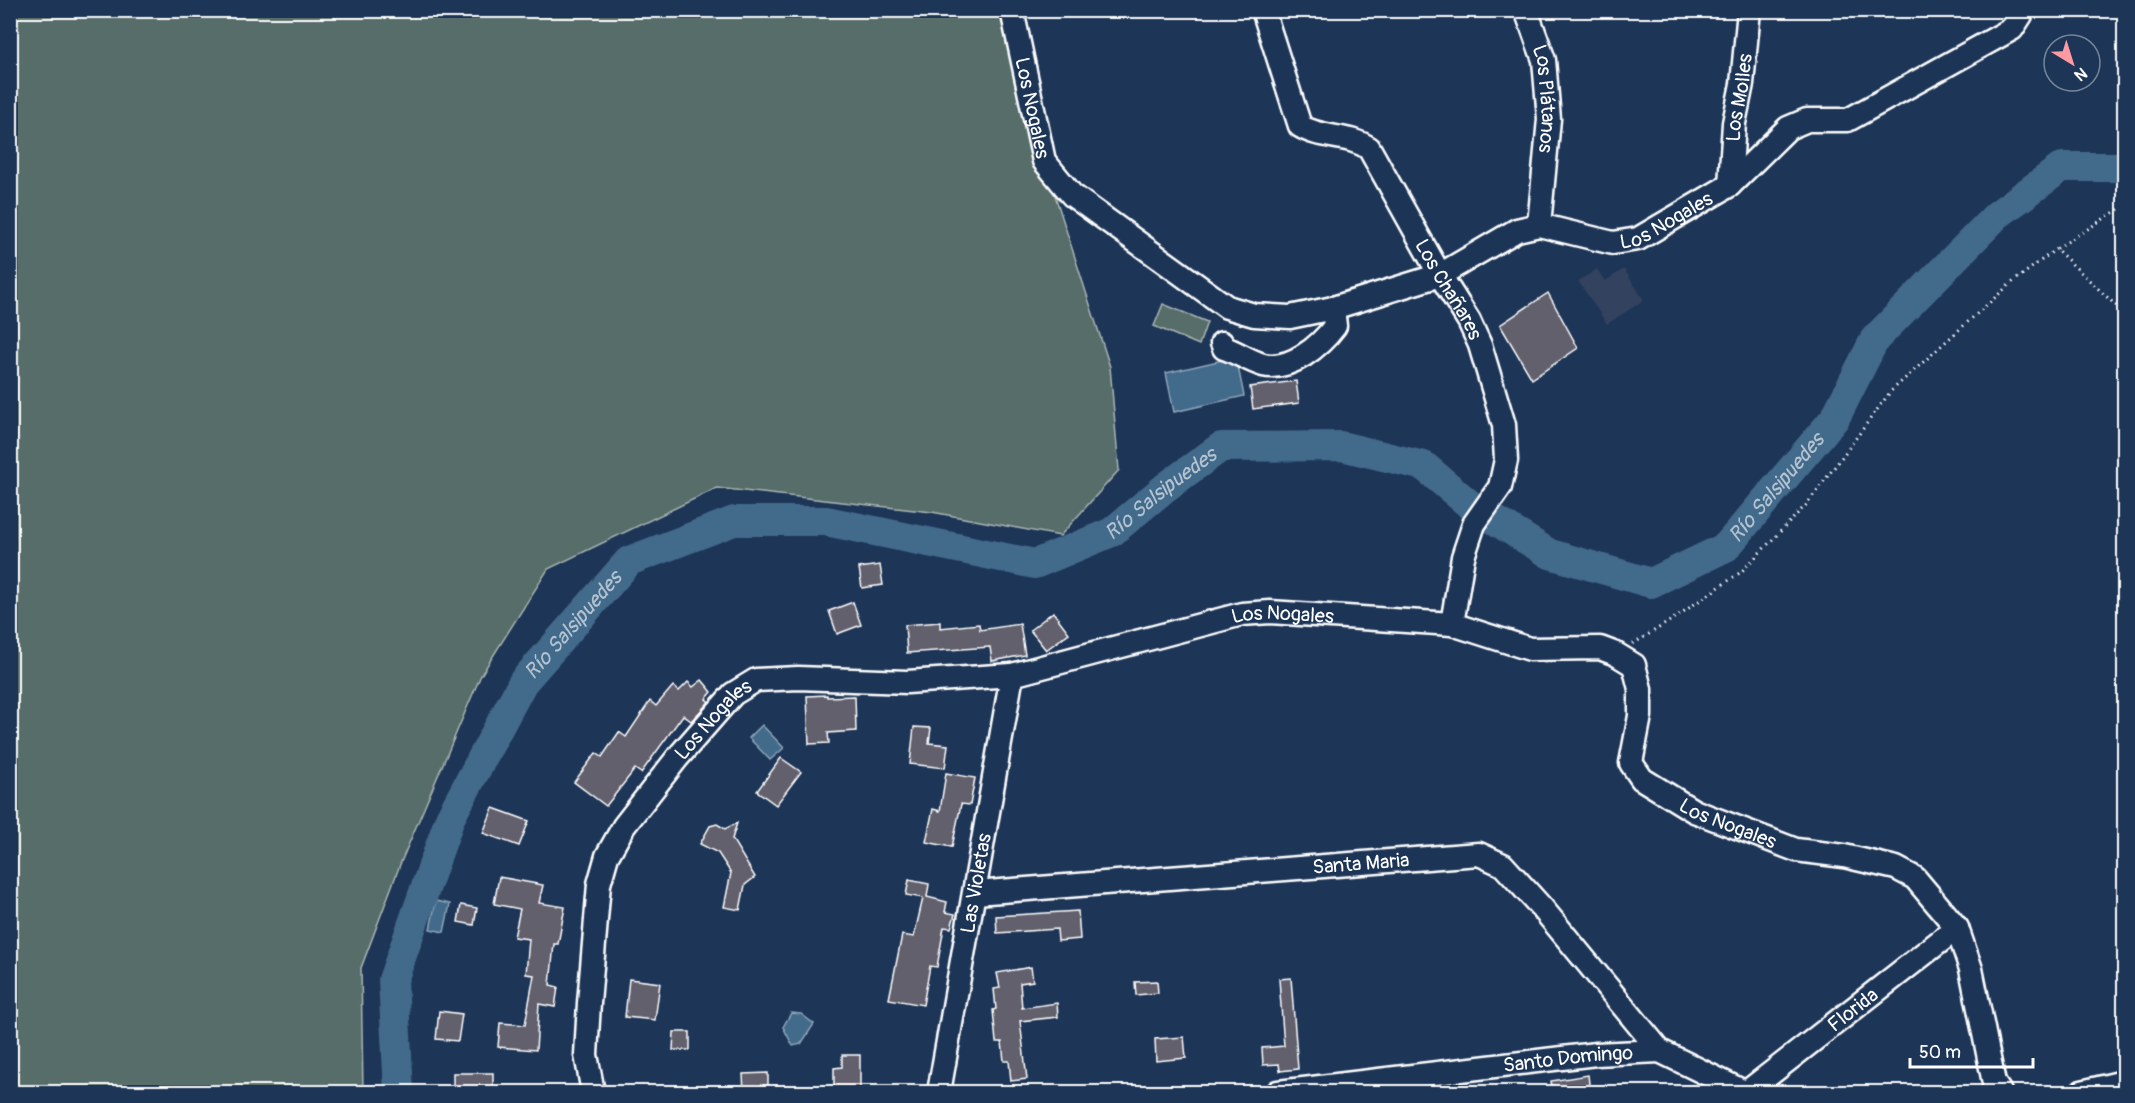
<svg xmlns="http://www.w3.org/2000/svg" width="2135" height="1103" font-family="Pangolin,sans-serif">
<rect width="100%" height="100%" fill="#1d3557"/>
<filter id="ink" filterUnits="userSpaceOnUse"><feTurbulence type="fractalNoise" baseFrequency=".0167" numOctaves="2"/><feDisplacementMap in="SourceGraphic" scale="12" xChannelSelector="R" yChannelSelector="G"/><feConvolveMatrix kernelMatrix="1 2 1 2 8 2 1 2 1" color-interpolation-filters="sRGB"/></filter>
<g filter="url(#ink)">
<path fill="#32425e" d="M 1597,269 L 1605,281 L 1624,269 L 1644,300 L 1607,324 L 1578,281 Z"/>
<g fill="#576d69" stroke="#abb6b4" stroke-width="1.5">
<path d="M 10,11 L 1012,11 L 1044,161 L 1110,367 L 1119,470 L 1060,536 L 932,512 L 717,488 L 548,569 L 481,675 L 401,862 L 361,968 L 363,1092 L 11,1092 Z"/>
<path d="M 1163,304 L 1207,322 L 1199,345 L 1154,326 Z"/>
</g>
<g fill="#436a8b" stroke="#8ea6b9" stroke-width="1.5">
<path d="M 1236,357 L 1244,396 L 1174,412 L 1166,373 Z"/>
<path d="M 762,725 L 784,748 L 770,760 L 749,738 Z"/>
<path d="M 436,901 L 450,904 L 444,932 L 430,929 Z"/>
<path d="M 791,1013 L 801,1014 L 814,1024 L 801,1044 L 793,1046 L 783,1027 Z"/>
</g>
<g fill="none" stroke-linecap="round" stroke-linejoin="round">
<path stroke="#436a8b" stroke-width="30" id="s1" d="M 399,1092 L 393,980 L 450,818 L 523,682 L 629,561 L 734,521 L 826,521 L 1035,564 L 1112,532 L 1166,487 L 1221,447 L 1341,446 L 1424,466 L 1469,504 L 1550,554 L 1651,583 L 1726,547 L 1835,418 L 1875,339 L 1997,215 L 2062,167 L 2124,167"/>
</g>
<g fill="#63606d" stroke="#fff" stroke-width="1.5">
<path d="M 1548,293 L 1578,348 L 1532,379 L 1500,325 Z"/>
<path d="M 1296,381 L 1299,403 L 1253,409 L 1250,387 Z"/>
<path d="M 880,565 L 883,585 L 862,588 L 859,568 Z"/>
<path d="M 853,602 L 861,625 L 837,634 L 829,611 Z"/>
<path d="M 1053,612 L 1069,633 L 1046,650 L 1030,630 Z"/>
<path d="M 940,622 L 940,628 L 979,624 L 980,630 L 1020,624 L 1025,655 L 992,661 L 990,647 L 907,653 L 905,625 Z"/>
<path d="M 702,680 L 712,692 L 706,699 L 709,702 L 691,721 L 683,715 L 641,773 L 635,769 L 606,806 L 574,782 L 596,753 L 602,757 L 619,732 L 626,737 L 650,701 L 656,706 L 673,686 L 679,691 L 688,682 L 693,687 Z"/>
<path d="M 827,695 L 827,697 L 855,696 L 856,731 L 828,733 L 829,743 L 809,744 L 807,696 Z"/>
<path d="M 914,727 L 931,728 L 929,743 L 948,745 L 945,768 L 910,764 Z"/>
<path d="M 781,758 L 801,772 L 776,805 L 757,791 Z"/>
<path d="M 946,773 L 975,778 L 970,805 L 961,804 L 952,847 L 926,842 L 933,809 L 940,811 Z"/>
<path d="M 493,808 L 529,821 L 519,846 L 483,833 Z"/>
<path d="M 737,823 L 732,839 L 755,877 L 745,885 L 740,910 L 724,907 L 731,873 L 718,853 L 700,844 L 710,826 L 717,824 L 725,829 Z"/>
<path d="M 499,877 L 543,885 L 539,903 L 565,907 L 558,944 L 554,944 L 550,985 L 558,987 L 555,1007 L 539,1004 L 536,1050 L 498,1047 L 500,1023 L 525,1025 L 534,975 L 526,974 L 529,939 L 514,937 L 520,909 L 494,904 Z"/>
<path d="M 909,880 L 929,884 L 927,897 L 947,902 L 945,912 L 955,914 L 951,928 L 944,927 L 937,967 L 930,966 L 923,1005 L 889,999 L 902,935 L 914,937 L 923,898 L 906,895 Z"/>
<path d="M 461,905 L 477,908 L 474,925 L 458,922 Z"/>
<path d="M 1078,911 L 1080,939 L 1058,941 L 1057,929 L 997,933 L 996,916 Z"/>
<path d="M 1031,967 L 1033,981 L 1020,983 L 1022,1008 L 1057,1003 L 1058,1017 L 1020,1021 L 1027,1079 L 1011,1081 L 1009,1061 L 1004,1061 L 1002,1042 L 996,1042 L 993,1010 L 996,1009 L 994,989 L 1000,988 L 997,973 Z"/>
<path d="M 1291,978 L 1298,1069 L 1280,1071 L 1279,1064 L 1263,1065 L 1262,1048 L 1284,1046 L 1279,979 Z"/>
<path d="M 629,979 L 660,983 L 655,1020 L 625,1017 Z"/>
<path d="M 1157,981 L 1158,993 L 1136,995 L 1135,982 Z"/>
<path d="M 439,1011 L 462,1014 L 458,1041 L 436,1039 Z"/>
<path d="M 674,1032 L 690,1032 L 690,1050 L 673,1050 Z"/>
<path d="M 1184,1037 L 1186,1058 L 1156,1061 L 1155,1039 Z"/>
<path d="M 842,1055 L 860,1055 L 860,1092 L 834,1092 L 834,1068 L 842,1067 Z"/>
<rect x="453" y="1073" width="40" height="19"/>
<path d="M 768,1073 L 768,1092 L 744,1092 L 743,1074 Z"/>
<path d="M 1588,1075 L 1590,1092 L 1553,1092 L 1551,1081 Z"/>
</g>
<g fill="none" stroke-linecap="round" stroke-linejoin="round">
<defs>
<g id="minor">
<path id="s2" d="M 1012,10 L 1044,161 L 1072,195 L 1227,307 L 1254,315 L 1290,317 L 1333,308 L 1440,275 L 1517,230 L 1539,225 L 1613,243 L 1638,239 L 1730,185 L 1788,128 L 1807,120 L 1848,120 L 2012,29 L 2021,15 L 2022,10"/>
<path id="s3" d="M 1263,10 L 1300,126 C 1321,139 1348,134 1369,148 L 1440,275 L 1469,321 L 1480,345 L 1504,425 L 1506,460 L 1500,487 L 1474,524 L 1463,557 L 1452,624"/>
<path id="s4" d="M 1526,10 L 1544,60 L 1549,119 L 1539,225"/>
<path id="s5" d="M 1730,185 L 1734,123 L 1742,84 L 1749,10"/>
<path d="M 1222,343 L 1224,348 C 1237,352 1249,361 1263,365 C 1291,371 1320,346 1335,326 L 1333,308"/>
<path id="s6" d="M 975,893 L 1479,854 L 1503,865 L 1543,909 L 1660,1051"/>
<path id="s7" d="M 593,1092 L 586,1055 L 589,1003 L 599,884 L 607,856 L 624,826 L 678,757 L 733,694 L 756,680 L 798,678 L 907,682 L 1012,675 L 1242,614 L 1270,612 L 1452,624 L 1530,649 L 1600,648 L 1616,654 L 1634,665 L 1640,689 L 1640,716 L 1631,763 L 1642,779 L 1694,811 L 1796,850 L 1844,856 L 1896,868 L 1915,878 L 1957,928 L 1971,969 L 1994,1083 L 2000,1092"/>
<path id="s8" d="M 939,1092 L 1012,675"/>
<path id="s9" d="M 1278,1092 L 1596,1054 L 1660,1051 L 1744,1092"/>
<path id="s10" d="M 1747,1092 L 1957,928"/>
<path d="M 2082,1092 L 2124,1082"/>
</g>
</defs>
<use href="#minor" stroke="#fff" stroke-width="27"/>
<g stroke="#fff" stroke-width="3" stroke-dasharray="1.5 4.5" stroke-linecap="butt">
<path d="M 2124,206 L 2056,249 L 2124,313"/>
<path d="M 1633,644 L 1670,621 L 1741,572 L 1807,504 L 1891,391 L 2009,285 L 2056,249"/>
</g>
<use href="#minor" stroke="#1d3557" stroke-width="22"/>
</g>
</g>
<g text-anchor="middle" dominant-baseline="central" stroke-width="6" stroke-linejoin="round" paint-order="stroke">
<g font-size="20" fill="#fff" stroke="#1d3557">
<text stroke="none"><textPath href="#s5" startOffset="88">Los Molles</textPath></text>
<text stroke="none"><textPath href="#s4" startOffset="92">Los Plátanos</textPath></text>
<text stroke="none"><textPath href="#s2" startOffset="100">Los Nogales</textPath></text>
<text stroke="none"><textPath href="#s2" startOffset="856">Los Nogales</textPath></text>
<text stroke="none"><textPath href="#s3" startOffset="357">Los Chañares</textPath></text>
<text stroke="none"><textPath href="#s7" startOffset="1006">Los Nogales</textPath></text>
<text stroke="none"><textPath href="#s7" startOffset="412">Los Nogales</textPath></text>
<text stroke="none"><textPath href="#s7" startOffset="1582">Los Nogales</textPath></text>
<text stroke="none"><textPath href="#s6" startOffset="387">Santa Maria</textPath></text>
<text stroke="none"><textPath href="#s8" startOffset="212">Las Violetas</textPath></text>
<text stroke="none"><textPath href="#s10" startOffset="134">Florida</textPath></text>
<text stroke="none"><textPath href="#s9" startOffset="292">Santo Domingo</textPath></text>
</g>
<g font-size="21" font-style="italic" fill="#b4c3d1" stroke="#1d3557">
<text stroke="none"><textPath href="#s1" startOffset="1864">Río Salsipuedes</textPath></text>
<text stroke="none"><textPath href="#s1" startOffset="1162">Río Salsipuedes</textPath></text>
<text stroke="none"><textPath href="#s1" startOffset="514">Río Salsipuedes</textPath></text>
</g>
</g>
<rect width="2135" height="1103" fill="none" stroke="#1d3557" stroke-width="36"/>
<rect x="18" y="18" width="2099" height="1067" fill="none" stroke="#fff" stroke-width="2" filter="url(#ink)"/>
<g transform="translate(2072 63) rotate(142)"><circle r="28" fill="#1d3557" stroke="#77869a" stroke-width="1.5"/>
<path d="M0-4.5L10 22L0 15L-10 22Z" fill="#ff9aa2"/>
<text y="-9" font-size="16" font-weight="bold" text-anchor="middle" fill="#ffffff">N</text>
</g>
<path d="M1910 1058v9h123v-9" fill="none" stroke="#ffffff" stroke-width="3"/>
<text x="1919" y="1058" font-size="18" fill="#ffffff" stroke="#1d3557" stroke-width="4.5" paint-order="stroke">50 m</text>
</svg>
